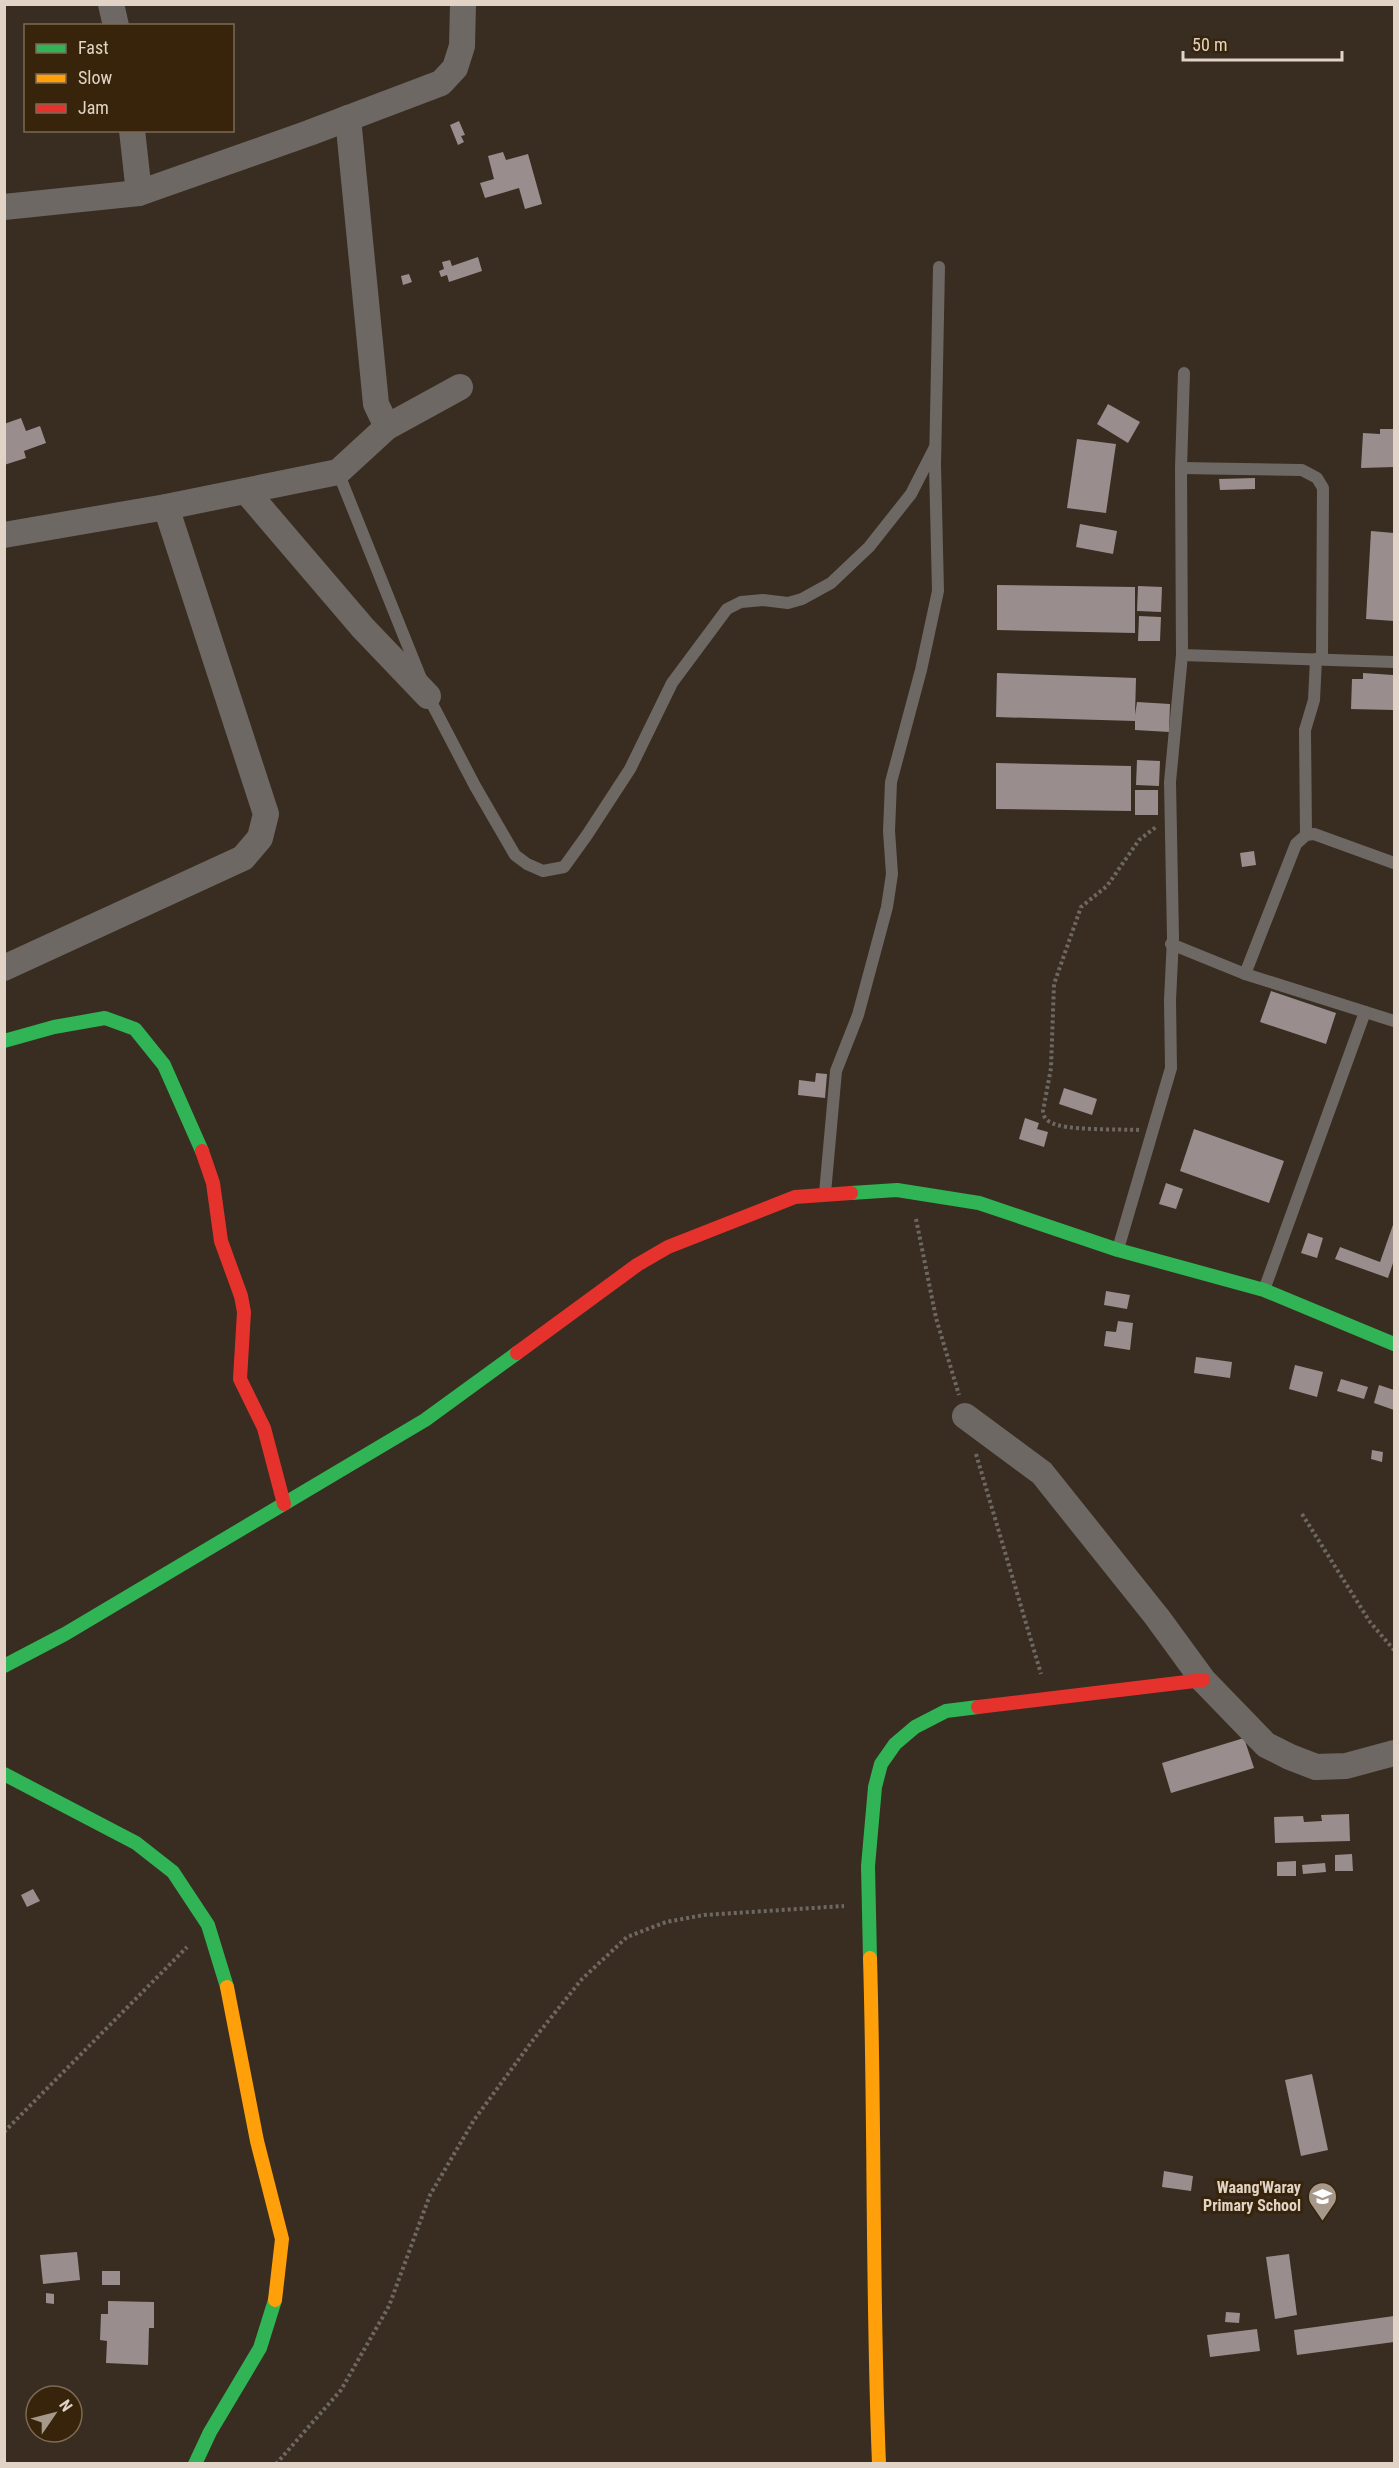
<svg xmlns="http://www.w3.org/2000/svg" width="1399" height="2468" font-family="'Roboto Condensed',sans-serif">
<rect width="100%" height="100%" fill="#382d20"/>
<g fill="#998e8d">
<path d="M 459,121 L 465,135 L 461,136 L 464,142 L 458,145 L 450,125 Z"/>
<path d="M 503,152 L 506,160 L 528,154 L 542,204 L 525,209 L 519,188 L 485,198 L 480,183 L 494,179 L 488,156 Z"/>
<path d="M 478,257 L 482,271 L 449,282 L 447,275 L 441,277 L 439,271 L 444,269 L 442,262 L 450,260 L 452,266 Z"/>
<path d="M 409,274 L 412,282 L 403,285 L 401,276 Z"/>
<path d="M 1108,404 L 1140,422 L 1128,443 L 1097,424 Z"/>
<path d="M 21,418 L 26,431 L 40,426 L 46,443 L 24,451 L 26,458 L 4,465 L 4,424 Z"/>
<path d="M 1380,429 L 1394,429 L 1394,467 L 1361,468 L 1363,433 L 1380,434 Z"/>
<path d="M 1077,439 L 1116,444 L 1106,513 L 1067,508 Z"/>
<path d="M 1255,478 L 1255,489 L 1220,490 L 1219,479 Z"/>
<path d="M 1080,524 L 1117,531 L 1113,554 L 1076,547 Z"/>
<path d="M 1371,531 L 1394,533 L 1394,621 L 1366,619 Z"/>
<path d="M 997,585 L 1135,587 L 1135,633 L 997,630 Z"/>
<path d="M 1138,586 L 1162,587 L 1161,612 L 1137,611 Z"/>
<path d="M 1139,616 L 1161,617 L 1160,641 L 1138,641 Z"/>
<path d="M 997,673 L 1136,678 L 1135,715 L 1137,702 L 1170,704 L 1169,732 L 1135,730 L 1135,721 L 996,717 Z"/>
<path d="M 1363,673 L 1393,675 L 1394,710 L 1351,709 L 1352,679 L 1363,679 Z"/>
<path d="M 1137,760 L 1160,761 L 1159,786 L 1136,785 Z"/>
<path d="M 996,763 L 1131,766 L 1131,811 L 996,809 Z"/>
<rect x="1135" y="790" width="23" height="25"/>
<path d="M 1254,851 L 1256,865 L 1242,867 L 1240,853 Z"/>
<path d="M 1271,991 L 1336,1013 L 1326,1044 L 1260,1022 Z"/>
<path d="M 816,1073 L 827,1074 L 825,1098 L 798,1095 L 799,1080 L 815,1082 Z"/>
<path d="M 1064,1088 L 1097,1099 L 1092,1115 L 1059,1104 Z"/>
<path d="M 1025,1118 L 1039,1123 L 1037,1129 L 1048,1132 L 1044,1147 L 1019,1139 Z"/>
<path d="M 1194,1129 L 1284,1161 L 1269,1203 L 1180,1171 Z"/>
<path d="M 1166,1183 L 1183,1189 L 1176,1209 L 1159,1204 Z"/>
<path d="M 1394,1222 L 1394,1260 L 1388,1278 L 1335,1259 L 1340,1247 L 1380,1262 Z"/>
<path d="M 1308,1233 L 1323,1238 L 1317,1258 L 1301,1253 Z"/>
<path d="M 1106,1291 L 1130,1295 L 1127,1309 L 1104,1305 Z"/>
<path d="M 1118,1321 L 1133,1323 L 1130,1350 L 1104,1346 L 1106,1331 L 1116,1332 Z"/>
<path d="M 1196,1357 L 1232,1362 L 1230,1378 L 1194,1373 Z"/>
<path d="M 1295,1365 L 1323,1372 L 1317,1397 L 1289,1389 Z"/>
<path d="M 1341,1379 L 1368,1387 L 1364,1399 L 1337,1391 Z"/>
<path d="M 1379,1385 L 1394,1390 L 1394,1410 L 1374,1403 Z"/>
<path d="M 1372,1450 L 1383,1452 L 1382,1462 L 1371,1459 Z"/>
<path d="M 1244,1738 L 1254,1768 L 1171,1793 L 1162,1763 Z"/>
<path d="M 1349,1814 L 1350,1841 L 1275,1843 L 1274,1817 L 1303,1816 L 1304,1822 L 1322,1821 L 1321,1815 Z"/>
<path d="M 1352,1854 L 1353,1871 L 1335,1871 L 1335,1855 Z"/>
<path d="M 1296,1861 L 1296,1876 L 1277,1876 L 1277,1862 Z"/>
<path d="M 1325,1863 L 1326,1872 L 1303,1874 L 1302,1865 Z"/>
<path d="M 33,1889 L 40,1901 L 27,1907 L 21,1895 Z"/>
<path d="M 1312,2074 L 1328,2150 L 1301,2156 L 1285,2080 Z"/>
<path d="M 1164,2171 L 1193,2176 L 1191,2191 L 1162,2187 Z"/>
<path d="M 77,2252 L 80,2280 L 43,2284 L 40,2255 Z"/>
<path d="M 1289,2254 L 1297,2315 L 1275,2319 L 1266,2257 Z"/>
<rect x="102" y="2271" width="18" height="14"/>
<path d="M 46,2293 L 54,2294 L 54,2304 L 46,2303 Z"/>
<path d="M 108,2301 L 154,2302 L 154,2328 L 149,2328 L 148,2365 L 106,2363 L 107,2341 L 100,2340 L 101,2314 L 108,2314 Z"/>
<path d="M 1226,2312 L 1240,2313 L 1239,2323 L 1225,2322 Z"/>
<path d="M 1394,2316 L 1394,2342 L 1297,2355 L 1294,2330 Z"/>
<path d="M 1257,2329 L 1260,2351 L 1210,2357 L 1207,2335 Z"/>
</g>
<g fill="none" stroke-linecap="round" stroke-linejoin="round">
<g stroke="#6e6862" stroke-width="4" stroke-dasharray="3 3" stroke-linecap="butt">
<path d="M 1139,1130 C 1121,1129 1063,1131 1050,1122 C 1046,1120 1043,1116 1043,1111 L 1051,1068 L 1054,984 L 1081,907 L 1107,886 L 1139,840 L 1156,827"/>
<path d="M 916,1219 L 936,1318 L 959,1395"/>
<path d="M 976,1454 L 1041,1674"/>
<path d="M 1302,1514 L 1370,1622 L 1394,1650"/>
<path d="M 4,2132 L 187,1947"/>
<path d="M 276,2464 L 341,2390 L 389,2306 L 430,2195 L 474,2120 L 533,2040 L 582,1979 L 627,1937 L 666,1922 L 704,1915 L 844,1906"/>
</g>
<g stroke="#6e6864" stroke-width="12">
<path d="M 1181,468 L 1302,470 L 1317,478 L 1323,488 L 1322,659"/>
<path d="M 338,472 L 428,696 L 475,786 L 515,855 L 527,864 L 543,871 L 564,867 L 587,835 L 630,769 L 672,683 L 727,609 L 741,602 L 763,600 L 788,603 L 802,599 L 831,583 L 869,547 L 911,494 L 935,447"/>
<path d="M 1182,655 L 1394,662"/>
<path d="M 1306,835 L 1305,730 L 1314,700 L 1316,659"/>
<path d="M 1171,944 L 1245,974 L 1394,1021"/>
<path d="M 1245,974 L 1296,844 L 1306,835 L 1314,834 L 1394,863"/>
<path d="M 825,1193 L 836,1071 L 858,1015 L 887,907 L 892,874 L 889,831 L 891,782 L 921,670 L 938,591 L 935,465 L 939,267"/>
<path d="M 1118,1249 L 1171,1068 L 1170,1000 L 1173,938 L 1170,782 L 1182,655 L 1181,468 L 1184,373"/>
<path d="M 1264,1290 L 1365,1012"/>
</g>
<g stroke="#6e6864" stroke-width="26">
<path d="M 111,4 L 116,26"/>
<path d="M 348,118 L 376,404 L 387,427"/>
<path d="M 132,130 L 139,193"/>
<path d="M 4,207 L 139,193 L 309,133 L 441,83 L 455,68 L 462,46 L 463,4"/>
<path d="M 246,491 L 363,628 L 428,696"/>
<path d="M 4,535 L 166,507 L 338,472 L 387,427 L 460,387"/>
<path d="M 4,968 L 243,858 L 260,838 L 266,814 L 166,507"/>
<path d="M 965,1416 L 1042,1473 L 1157,1617 L 1203,1680 L 1266,1745 L 1290,1757 L 1316,1767 L 1346,1766 L 1394,1753"/>
</g>
<g stroke="#30b455" stroke-width="14">
<path d="M 4,1041 L 54,1027 L 105,1018 L 135,1029 L 164,1065 L 202,1151"/>
<path d="M 851,1193 L 897,1190 L 979,1203 L 1118,1250 L 1264,1290 L 1394,1344"/>
<path d="M 4,1666 L 65,1634 L 425,1420 L 517,1353"/>
<path d="M 4,1774 L 136,1843 L 173,1872 L 208,1925 L 227,1987"/>
<path d="M 870,1958 L 868,1866 L 875,1787 L 881,1764 L 895,1744 L 915,1727 L 946,1711 L 978,1707"/>
<path d="M 195,2464 L 210,2432 L 260,2348 L 275,2300"/>
</g>
<g stroke="#ff9f0a" stroke-width="14">
<path d="M 870,1958 C 875,2127 872,2295 879,2464"/>
<path d="M 227,1987 L 257,2141 L 282,2239 L 275,2300"/>
</g>
<g stroke="#e5322d" stroke-width="14">
<path d="M 202,1151 L 213,1183 L 221,1241 L 241,1296 L 244,1312 L 240,1379 L 264,1428 L 284,1504"/>
<path d="M 517,1353 L 637,1265 L 668,1247 L 795,1197 L 851,1193"/>
<path d="M 978,1707 L 1203,1680"/>
</g>
</g>
<defs>
<symbol id="school-pin" viewBox="-11 -11 22 30"><path d="M0 17L-7.5 6A9.5 9.5 0 1 1 7.5 6Z" fill="#a6998b" stroke="#37240a"/><path d="M0-5L7-2L0 1L-7-2ZM-4 1L0 2.5L4 1V4Q0 6-4 4Z" fill="#fff"/></symbol>
</defs>
<g fill-rule="evenodd">
<use href="#school-pin" x="1306" y="2180" width="33" height="45"/>
</g>
<g text-anchor="middle" dominant-baseline="central" stroke-width="6" stroke-linejoin="round" paint-order="stroke">
<g font-size="16" font-weight="bold" fill="#e1d3c5" stroke="#37240a" text-anchor="end">
<text x="1301" y="2187">Waang'Waray<tspan x="1301" dy="18">Primary School</tspan></text>
</g>
</g>
<rect width="1399" height="2468" fill="none" stroke="#e1d3c5" stroke-width="12"/>
<rect x="24" y="24" width="210" height="108" fill="#37240a" stroke="#7b6a55" stroke-width="1.5"/>
<rect x="36" y="44" width="30" height="9" fill="#30b455" stroke="#7b6a55" stroke-width="1.5"/>
<text x="78" y="54" font-size="18" fill="#e1d3c5">Fast</text>
<rect x="36" y="74" width="30" height="9" fill="#ff9f0a" stroke="#7b6a55" stroke-width="1.5"/>
<text x="78" y="84" font-size="18" fill="#e1d3c5">Slow</text>
<rect x="36" y="104" width="30" height="9" fill="#e5322d" stroke="#7b6a55" stroke-width="1.5"/>
<text x="78" y="114" font-size="18" fill="#e1d3c5">Jam</text>
<g transform="translate(54 2414) rotate(55)"><circle r="28" fill="#37240a" stroke="#7b6a55" stroke-width="1.5"/>
<path d="M0-4.5L10 22L0 15L-10 22Z" fill="#a6998b"/>
<text y="-9" font-size="16" font-weight="bold" text-anchor="middle" fill="#e1d3c5">N</text>
</g>
<path d="M1183 51v9h159v-9" fill="none" stroke="#e1d3c5" stroke-width="3"/>
<text x="1192" y="51" font-size="18" fill="#e1d3c5" stroke="#37240a" stroke-width="4.5" paint-order="stroke">50 m</text>
</svg>
